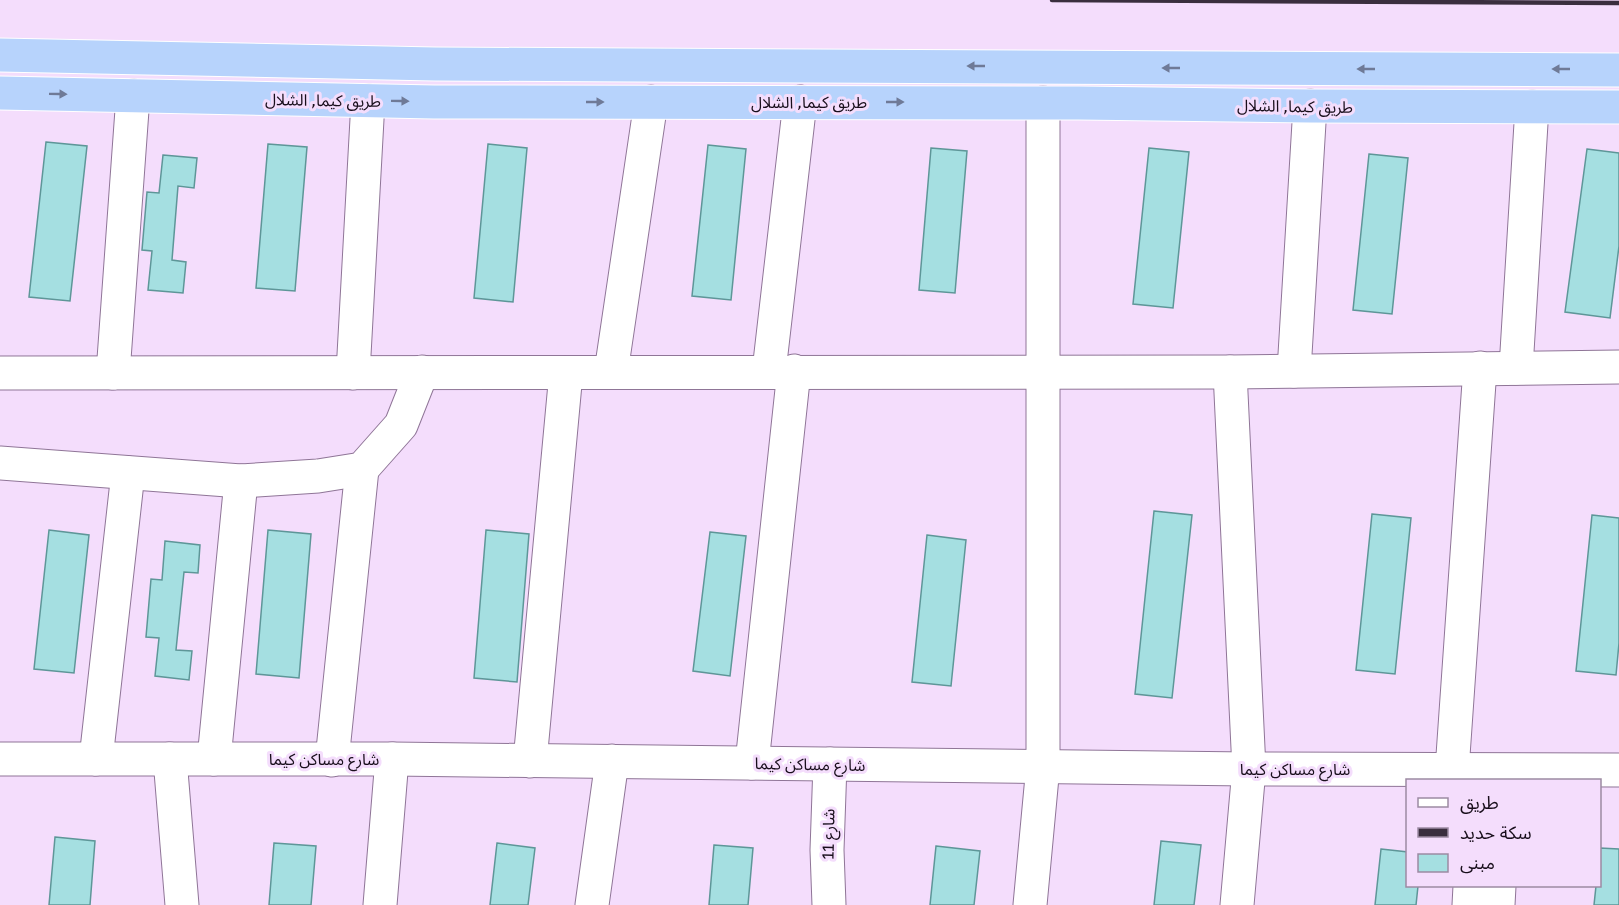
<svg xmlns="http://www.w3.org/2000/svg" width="1619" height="905" font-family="'Golos Text','Noto Sans Arabic',sans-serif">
<rect width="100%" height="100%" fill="#f4ddfc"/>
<g fill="#a5dfe1" stroke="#5e9698" stroke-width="1.5">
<path d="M 46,142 L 87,146 L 70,301 L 29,297 Z"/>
<path d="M 268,144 L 307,147 L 295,291 L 256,288 Z"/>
<path d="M 488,144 L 527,148 L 513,302 L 474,298 Z"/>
<path d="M 708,145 L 746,149 L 731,300 L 692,296 Z"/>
<path d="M 931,148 L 967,151 L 955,293 L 919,290 Z"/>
<path d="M 1149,148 L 1189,152 L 1173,308 L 1133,304 Z"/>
<path d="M 1587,149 L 1619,153 L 1619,246 L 1610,318 L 1565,312 Z"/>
<path d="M 1369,154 L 1408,158 L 1392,314 L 1353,310 Z"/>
<path d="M 163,155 L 197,158 L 194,188 L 178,186 L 172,260 L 186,262 L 183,293 L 148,290 L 152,251 L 142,250 L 147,192 L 159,193 Z"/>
<path d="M 1154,511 L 1192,515 L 1172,698 L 1135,694 Z"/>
<path d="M 1372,514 L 1411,518 L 1395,674 L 1356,670 Z"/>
<path d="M 1592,515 L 1619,518 L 1619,643 L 1616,675 L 1576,671 Z"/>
<path d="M 49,530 L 89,535 L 74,673 L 34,669 Z"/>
<path d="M 268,530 L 311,534 L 299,678 L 256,674 Z"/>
<path d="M 486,530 L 529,534 L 517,682 L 474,678 Z"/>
<path d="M 710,532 L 746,536 L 730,676 L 693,671 Z"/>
<path d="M 927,535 L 966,540 L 951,686 L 912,682 Z"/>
<path d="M 165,541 L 200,545 L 198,573 L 184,572 L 176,650 L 192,651 L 189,680 L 155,676 L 159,638 L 146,637 L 151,579 L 162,580 Z"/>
<path d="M 55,837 L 95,841 L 90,905 L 49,905 Z"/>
<path d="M 1161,841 L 1201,845 L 1194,905 L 1154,905 Z"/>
<path d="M 274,843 L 316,846 L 311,905 L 269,905 Z"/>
<path d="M 497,843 L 535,848 L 528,905 L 490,905 Z"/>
<path d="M 714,845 L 753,848 L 748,905 L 709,905 Z"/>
<path d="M 936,846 L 980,851 L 974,905 L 930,905 Z"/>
<path d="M 1600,848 L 1619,849 L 1619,905 L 1594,905 L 1596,886 L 1600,886 Z"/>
<path d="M 1381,849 L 1408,852 L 1408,886 L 1418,886 L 1416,905 L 1375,905 Z"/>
</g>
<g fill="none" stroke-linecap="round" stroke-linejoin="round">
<defs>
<g id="minor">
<path d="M 1516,368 L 1532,107"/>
<path d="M 769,371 L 800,102"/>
<path d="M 1294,371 L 1310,106"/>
<path d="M 611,372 L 651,102"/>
<path d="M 1230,372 L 1249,769 L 1237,905"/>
<path d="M 0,373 L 1230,372 L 1619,367"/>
<path d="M 113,373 L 133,96"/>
<path d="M 353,373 L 368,101"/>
<path d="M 0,463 L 241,481 L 318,476 L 362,469 L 401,425 L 422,372"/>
<path d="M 0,759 L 392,759 L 1249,769 L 1619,770"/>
<path d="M 96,759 L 128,473"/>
<path d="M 170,759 L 182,905"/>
<path d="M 214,759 L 241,481"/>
<path d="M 332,760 L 362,469"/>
<path d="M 530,761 L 566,373"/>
<path d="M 752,763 L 794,371"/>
<path d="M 1452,770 L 1480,368"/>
<path d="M 380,905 L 392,759"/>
<path d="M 592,905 L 612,761"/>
<path d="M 829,905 L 827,850 L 830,764"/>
<path d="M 1030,905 L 1043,766 L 1043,103"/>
<path d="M 1469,905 L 1470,886"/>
<path d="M 1498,905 L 1499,886"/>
</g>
<g id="highway">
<path d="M 0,55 L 435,64 L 1619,70"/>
<path d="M 0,93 L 434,102 L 1079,103 L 1310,106 L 1619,107"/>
</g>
</defs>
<use href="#minor" stroke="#8f7597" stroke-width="35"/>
<use href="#highway" stroke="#fff" stroke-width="35"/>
<use href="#minor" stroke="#fff" stroke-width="33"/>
<use href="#highway" stroke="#b7d3fc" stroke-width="33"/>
<path stroke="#3a2e3e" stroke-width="4.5" d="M 1052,0 L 1619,3"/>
</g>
<defs><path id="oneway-solid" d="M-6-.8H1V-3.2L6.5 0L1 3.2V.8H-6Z" transform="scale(1.5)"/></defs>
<g fill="#6f7a97">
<use href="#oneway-solid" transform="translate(976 66) rotate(-180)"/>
<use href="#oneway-solid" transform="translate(1171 68) rotate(-180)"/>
<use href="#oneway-solid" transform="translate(1366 69) rotate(-180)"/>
<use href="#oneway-solid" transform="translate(1561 69) rotate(-180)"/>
<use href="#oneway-solid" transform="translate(58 94) rotate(1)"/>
<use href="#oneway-solid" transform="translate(400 101) rotate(1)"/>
<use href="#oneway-solid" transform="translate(595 102)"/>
<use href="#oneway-solid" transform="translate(895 102)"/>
</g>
<g text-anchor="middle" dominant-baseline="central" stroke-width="6" stroke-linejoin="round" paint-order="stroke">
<g font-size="16" fill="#180e1b" stroke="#f4ddfc">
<text transform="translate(323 100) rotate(1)">طريق كيما, الشلال</text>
<text x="809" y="102">طريق كيما, الشلال</text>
<text transform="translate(1295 106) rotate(1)">طريق كيما, الشلال</text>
<text x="324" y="759">شارع مساكن كيما</text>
<text transform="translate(810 764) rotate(1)">شارع مساكن كيما</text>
<text x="1295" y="769">شارع مساكن كيما</text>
<text transform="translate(828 834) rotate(-89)">شارع 11</text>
</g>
</g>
<rect x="1406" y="779" width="195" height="108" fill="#f4ddfc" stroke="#9c8aa2" stroke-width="1.5"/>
<rect x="1418" y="798" width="30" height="9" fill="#ffffff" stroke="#9c8aa2" stroke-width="1.5"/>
<text x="1460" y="809" font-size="18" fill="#180e1b">طريق</text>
<rect x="1418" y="828" width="30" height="9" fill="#3a2e3e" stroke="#9c8aa2" stroke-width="1.5"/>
<text x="1460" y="839" font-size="18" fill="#180e1b">سكة حديد</text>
<rect x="1418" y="854" width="30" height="18" fill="#a5dfe1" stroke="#9c8aa2" stroke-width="1.5"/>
<text x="1460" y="869" font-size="18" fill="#180e1b">مبنى</text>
</svg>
